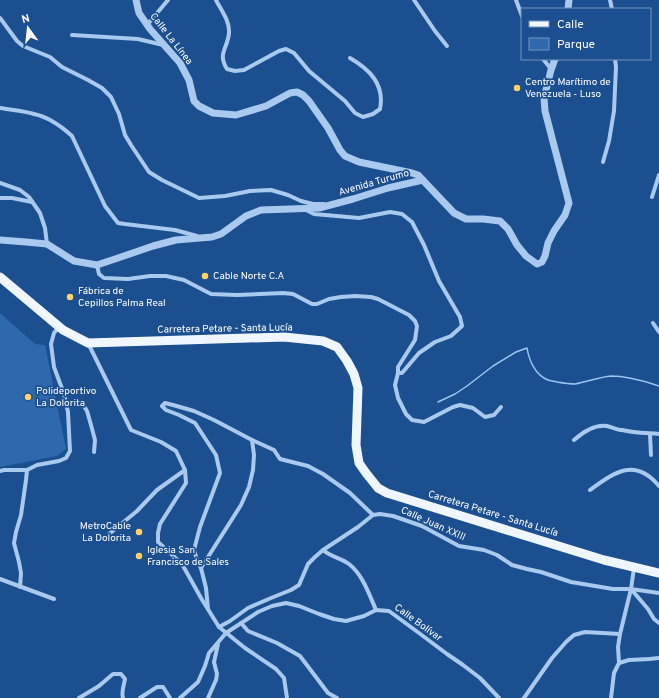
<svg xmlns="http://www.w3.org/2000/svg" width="659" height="698" font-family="Overpass,sans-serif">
<rect width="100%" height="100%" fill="#1b4f8f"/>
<path fill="#2e69ad" d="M 0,313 L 35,344 L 45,345 L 66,449 L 57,456 L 0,467 Z"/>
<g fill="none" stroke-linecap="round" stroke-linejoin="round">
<path stroke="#9cc4f0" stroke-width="1.5" d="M 438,402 L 455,394 L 467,386 L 493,366 L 516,352 L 527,348 C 529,360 535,375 548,380 C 550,381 554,381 557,382 C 563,383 569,384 575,384 C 587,382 599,377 611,376 C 628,376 644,381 659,386"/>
<g stroke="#a9c9ee" stroke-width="4">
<path d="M 216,0 C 221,10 230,21 229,33 C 228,48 217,53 227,69 L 235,71 L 244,70 L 279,51 L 286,49 L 294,53 L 309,71 L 345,101 L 355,113 L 363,117 L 373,114 L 380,109 C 385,84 369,69 350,58"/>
<path d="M 414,0 L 435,31 L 447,46"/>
<path d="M 516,0 L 522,16"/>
<path d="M 610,0 L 612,9"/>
<path d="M 0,18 L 17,41 L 23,46 L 50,57 L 62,67 L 88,80 L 102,88 L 111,97 L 119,114 L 125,135 L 131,145 L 149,172 L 162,180 L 199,198 L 225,196 L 250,191 L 271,190 L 288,195 L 301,201 L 313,204 L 324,204"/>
<path d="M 147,25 L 168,0"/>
<path d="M 72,35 L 138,39 L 163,45"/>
<path d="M 543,59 L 551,69"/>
<path d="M 0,108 C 11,110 23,111 34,114 C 49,117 61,126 72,136 L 105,206 L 118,223 L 125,224 L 175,230 L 197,236"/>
<path d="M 603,162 L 609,141 L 614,111 L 616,67 L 615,59"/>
<path d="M 0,183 L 20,190 L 29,197 L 40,213 L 45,228 L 47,244"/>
<path d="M 652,197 L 659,175"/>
<path d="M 0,198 L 12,198 L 32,202"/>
<path d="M 97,265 L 99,274 L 104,278 L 128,279 L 150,276 L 166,276 L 184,280 L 211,294 L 237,295 L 283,293 L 293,294 L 312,304 L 317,304 L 329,299 L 341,297 L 355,296 L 371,297 L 378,299 L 409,315 L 415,321 L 417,326 L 415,340 L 398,367 L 398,373 L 402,373 L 419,353 L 435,342 L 451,336 L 462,326 L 460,317 L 439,281 L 424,245 L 412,222 L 402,214 L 390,212 L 359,218 L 314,214 L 306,210"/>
<path d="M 653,323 L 659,332"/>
<path d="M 88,343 L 131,430 L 161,442 L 176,451 L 185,470 L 186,483 L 160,524 L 158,533 L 158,542 L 182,564 L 201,598 L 219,627 L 245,648 L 276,669 L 284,678 L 287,698"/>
<path d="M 398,373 L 395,385 L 398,398 L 406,414 L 412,420 L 424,422 L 453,407 L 460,405 L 473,408 L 485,417 L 494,415 L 501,407"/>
<path d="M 66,405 L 78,402 L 82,403 L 87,411 L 91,425 L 95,440 L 94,452"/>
<path d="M 650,434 L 651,455"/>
<path d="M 574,440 C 583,432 594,424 607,426 C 612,427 617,430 622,430 C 634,433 647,433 659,434"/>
<path d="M 0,471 L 4,470 L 27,470 L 37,465 L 59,461 L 66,458 L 70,451 L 68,412 L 64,394 L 54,367 L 51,344 L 54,333 L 59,327"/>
<path d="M 590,490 C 615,472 635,457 659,486"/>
<path d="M 109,534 L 137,511 L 157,490 L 185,470"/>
<path d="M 323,550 C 331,557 341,558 349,564 C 363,575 369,594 376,610"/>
<path d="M 201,568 L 241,505 L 249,487 L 253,470 L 254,455 L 252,440"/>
<path d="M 634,568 L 631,589 L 659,593"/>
<path d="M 0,579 L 54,599"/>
<path d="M 20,587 L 21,573 L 19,562 L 14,543 L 16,532 L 21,515 L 26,480 L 27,470"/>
<path d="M 208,609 L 206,588 L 201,568 L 197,560 L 194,550 L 200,527 L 220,473 L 216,455 L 195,423 L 179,415 L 166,410 L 162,406 L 165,403 L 173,405 L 194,411 L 214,420 L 252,440 L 274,450 L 280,459 L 308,466 L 323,474 L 350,493 L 373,515"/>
<path d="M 241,623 L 248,631 L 277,643 L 300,656 L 328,693 L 337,698"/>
<path d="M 219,627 L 230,621 L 248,608 L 271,598 L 291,590 L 299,585 L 308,564 L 315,557 L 323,550 L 358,527 L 373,515 L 380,514 L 393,516 L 422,526 L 459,546 L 484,550 L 497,555 L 512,565 L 527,569 L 541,572 L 571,582 L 613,589 L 631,589 L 648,609 L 654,619 L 659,623"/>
<path d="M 619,663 L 618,647 L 620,634 L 631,589"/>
<path d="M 79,698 L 99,686 L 113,674 L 121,674 L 125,679 C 124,685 121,692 123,698"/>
<path d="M 140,698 L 157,687 L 163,687 L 170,698"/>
<path d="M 180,698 L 198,682 L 205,666 L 209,653 L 226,633 L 258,612 L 272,606 L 286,603 L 299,606 L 319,614 L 334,619 L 346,621 L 364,616 L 376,610 L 389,611 L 419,633 L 447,654 L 463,665 L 480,678 L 499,698"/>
<path d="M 208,698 L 216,680 L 217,674 L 214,662 L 218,644"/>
<path d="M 524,698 L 552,658 L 566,642 L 574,635 L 585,632 L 620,634"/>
<path d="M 611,698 L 614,673 L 619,663 L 629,660 L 649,659 L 659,658"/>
</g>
<g stroke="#a9c9ee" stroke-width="7">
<path d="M 136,0 L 139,13 L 150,29 L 180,63 L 189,80 L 194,101 L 199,106 L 213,113 L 236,115 L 266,106 L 290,93 L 297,92 L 303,95 L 309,101 L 328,128 L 340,150 L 345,156 L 359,162 L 412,173 L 418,175 L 454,213 L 466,219 L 483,219 L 500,221 L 508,229 L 517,245 L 526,256 L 537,264 L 542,262 L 545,256 L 548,243 L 554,231 L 565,215 L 569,203 L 545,111 L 544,98 L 551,70 L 555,59"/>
<path d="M 568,9 L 569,0"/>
<path d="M 0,240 L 26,242 L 47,244 L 74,261 L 97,265 L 118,258 L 153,246 L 176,240 L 212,237 L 221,234 L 246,216 L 261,210 L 319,208 L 353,199 L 388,188 L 423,180"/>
</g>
<path stroke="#f0f6ff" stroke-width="9" d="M 0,277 L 63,330 L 88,343 L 284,337 L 323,341 L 337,347 L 347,361 L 354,374 L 358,388 L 356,445 L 359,463 L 366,473 L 378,488 L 387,493 L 604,560 L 659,573"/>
</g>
<g fill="#ffd166" stroke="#1b4f8f" stroke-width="1.5">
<circle cx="517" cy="88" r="4"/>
<circle cx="205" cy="276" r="4"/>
<circle cx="70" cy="297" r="4"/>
<circle cx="28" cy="397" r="4"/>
<circle cx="139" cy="532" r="4"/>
<circle cx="139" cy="556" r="4"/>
</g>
<g text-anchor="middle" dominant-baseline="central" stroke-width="3.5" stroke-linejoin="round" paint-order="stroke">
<g font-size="10" fill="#fff" stroke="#1b4f8f">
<text transform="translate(171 39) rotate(52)">Calle La Línea</text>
<text transform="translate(374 183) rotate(-16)">Avenida Turumo</text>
<text transform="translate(225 329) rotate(-1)">Carretera Petare - Santa Lucía</text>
<text transform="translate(493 514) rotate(17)">Carretera Petare - Santa Lucía</text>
<text transform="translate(433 524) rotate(24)">Calle Juan XXIII</text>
<text transform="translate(418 623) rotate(36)">Calle Bolívar</text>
</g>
<g font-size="10" fill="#fff" stroke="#1b4f8f" text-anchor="start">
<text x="525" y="82">Centro Marítimo de<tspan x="525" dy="12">Venezuela - Luso</tspan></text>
<text x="213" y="276">Cable Norte C.A</text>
<text x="78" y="291">Fábrica de<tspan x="78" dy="12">Cepillos Palma Real</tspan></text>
<text x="36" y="391">Polideportivo<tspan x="36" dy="12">La Dolorita</tspan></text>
<text x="131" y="526" text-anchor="end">MetroCable<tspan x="131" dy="12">La Dolorita</tspan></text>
<text x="147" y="550">Iglesia San<tspan x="147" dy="12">Francisco de Sales</tspan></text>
</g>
</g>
<rect x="521" y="8" width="130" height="52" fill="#1b4f8f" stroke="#7695bc"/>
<rect x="529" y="21" width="20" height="6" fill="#f0f6ff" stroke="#7695bc"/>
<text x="557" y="28" font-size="12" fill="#ffffff">Calle</text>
<rect x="529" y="38" width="20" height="12" fill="#2e69ad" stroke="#7695bc"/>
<text x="557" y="48" font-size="12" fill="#ffffff">Parque</text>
<g transform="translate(28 28) rotate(345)" stroke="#1b4f8f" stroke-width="3" paint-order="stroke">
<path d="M0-3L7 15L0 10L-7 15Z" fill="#ffffff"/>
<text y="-6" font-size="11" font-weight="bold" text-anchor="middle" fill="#ffffff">N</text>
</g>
</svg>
